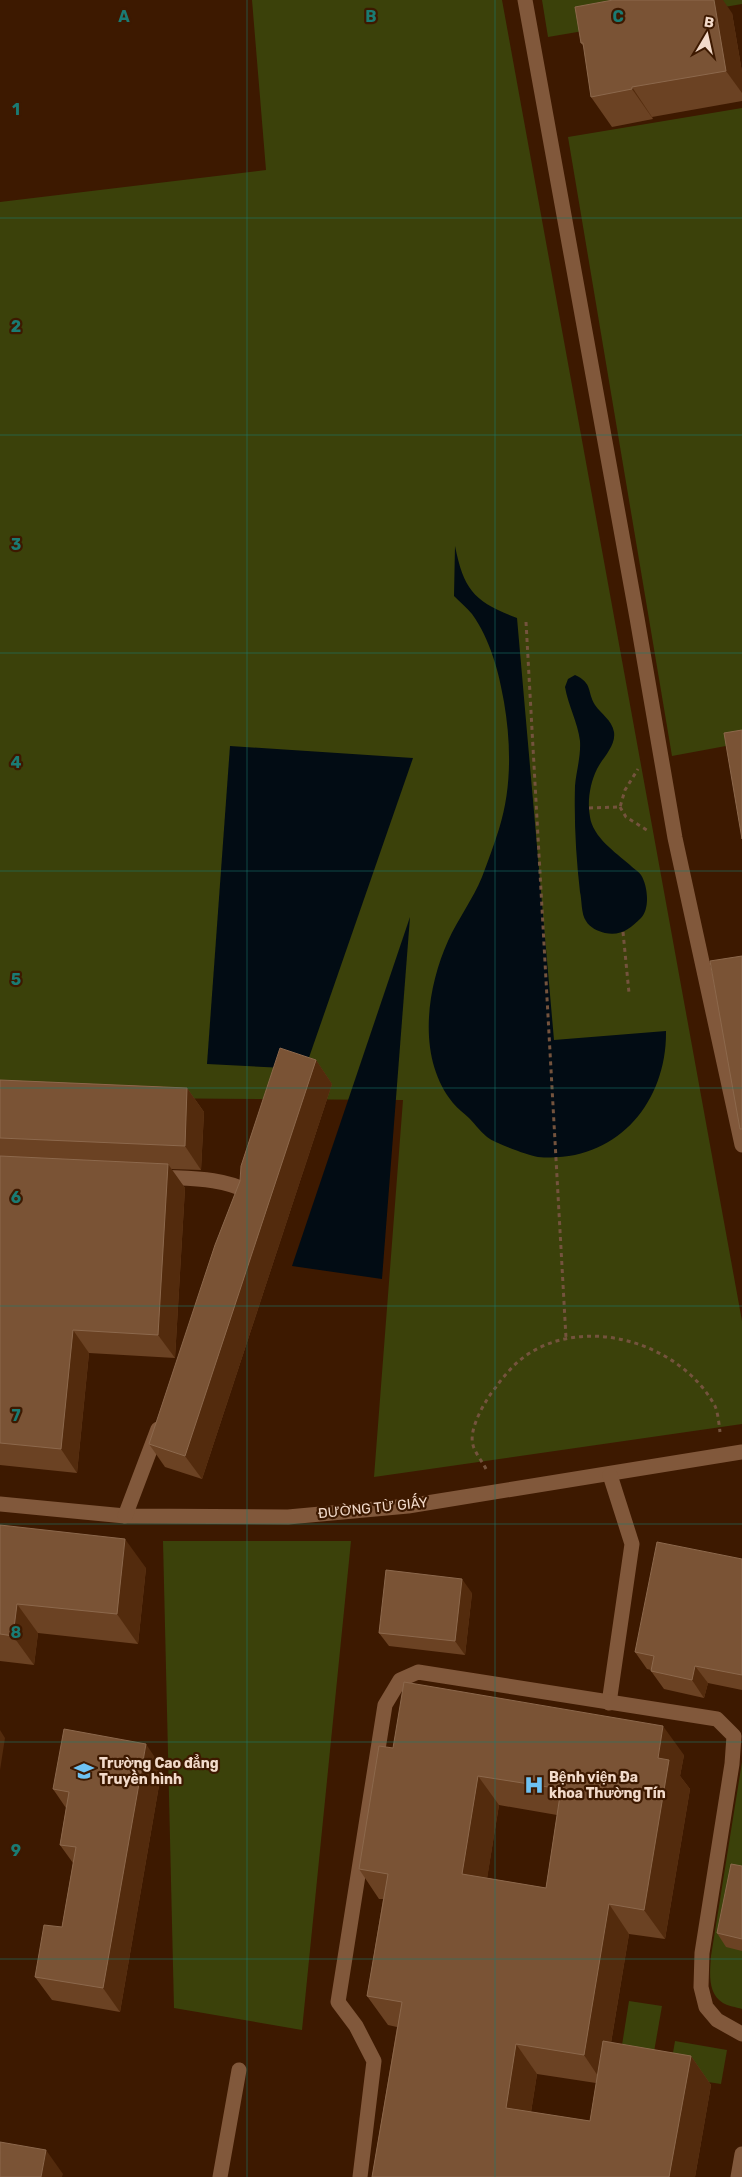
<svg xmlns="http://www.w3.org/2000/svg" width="742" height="2177" font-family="Rubik,sans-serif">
<rect width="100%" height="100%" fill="#3d1900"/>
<g fill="#3b410a">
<path d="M 252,0 L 502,0 L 742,1321 L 742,1424 L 374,1477 L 403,1100 L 0,1097 L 0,202 L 266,170 Z"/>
<path d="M 542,0 L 742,0 L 742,4 L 548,37 Z"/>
<path d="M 742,108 L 742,743 L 672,756 L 568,137 Z"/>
<path d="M 163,1541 L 351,1541 L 302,2030 L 174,2008 Z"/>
<path d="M 742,1762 L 742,2009 C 736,2007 728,2006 723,2003 C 707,1994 710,1971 711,1956 Z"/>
<path d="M 629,2001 L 662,2006 L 651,2069 L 619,2064 Z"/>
<path d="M 675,2041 L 727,2050 L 721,2084 L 669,2076 Z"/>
</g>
<g fill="#020c14">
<path d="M 455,546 C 464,591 475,602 517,618 L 554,1040 L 666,1031 C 667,1104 615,1164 538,1157 C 529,1156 498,1144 490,1139 C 482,1134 476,1125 469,1118 C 464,1113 458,1109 453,1103 C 417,1059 426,990 448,941 C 458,919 473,899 482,877 C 488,861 494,845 499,829 C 512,788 511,743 504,702 C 499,672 490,639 472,614 C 467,608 460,602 454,596 Z"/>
<path d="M 575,675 C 593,683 587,692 595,705 C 601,714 612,720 614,732 C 616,746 603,757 597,769 C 590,783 587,802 590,817 C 593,837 615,852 630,865 C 633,868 639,872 641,875 C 648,886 650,909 641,918 C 630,929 621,936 605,933 C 598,931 590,928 586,921 C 581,914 582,900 580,892 C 576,857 574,822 575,786 C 576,772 581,757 580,741 C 578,723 568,705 565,687 L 568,679 Z"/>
<path d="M 230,746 L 413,758 L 305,1069 L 207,1064 Z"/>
<path d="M 410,917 L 382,1279 L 292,1266 Z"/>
</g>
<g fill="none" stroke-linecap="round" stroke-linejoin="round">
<g stroke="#74533d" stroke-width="3" stroke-dasharray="4 4" stroke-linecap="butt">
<path d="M 526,622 L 566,1338"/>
<path d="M 620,807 L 626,817 L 650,832"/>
<path d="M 589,808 L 620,807 L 625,790 L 638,769"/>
<path d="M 623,932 L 629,993"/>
<path d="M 486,1469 C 482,1461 475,1453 473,1445 C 468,1429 486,1399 496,1387 C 504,1376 513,1365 524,1357 C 584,1313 681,1343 715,1406 C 718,1413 719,1424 720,1432"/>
</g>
<g stroke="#81583b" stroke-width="15">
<path d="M 525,0 L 637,618 L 675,838 L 742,1145"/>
<path d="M 158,1177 C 188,1179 221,1177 249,1192 L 248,1200"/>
<path d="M 0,1504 L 125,1516 L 288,1517 L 408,1506 L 742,1452"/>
<path d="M 125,1516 L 158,1429"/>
<path d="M 609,1703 L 632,1544 L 610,1475"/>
<path d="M 220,2177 L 239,2070"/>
<path d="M 360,2177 L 374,2061 L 356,2026 L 338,2002 L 385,1705 L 400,1680 L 418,1672 L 717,1719 L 734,1736 L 732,1764 L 702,1953 L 701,1987 L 706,2007 L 717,2020 L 742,2034"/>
<path d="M 738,2177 L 742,2154"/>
</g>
</g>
<g fill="#6b4223" fill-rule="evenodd">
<path d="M 732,13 L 742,72 L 742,101 L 652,117 L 653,119 L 612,127 L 591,97 L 584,47 L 581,43 Z"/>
<path d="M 316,1060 L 332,1084 L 202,1479 L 165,1467 L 149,1444 Z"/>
<path d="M 0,1080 L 187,1088 L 204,1112 L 201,1170 L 171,1169 L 185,1188 L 175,1358 L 89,1353 L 77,1473 L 0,1465 Z"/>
<path d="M 0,1525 L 146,1568 L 138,1644 L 38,1633 L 34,1665 L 0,1661 Z"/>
<path d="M 742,1559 L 742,1690 L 708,1683 L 704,1698 L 664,1689 L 651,1671 L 651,1670 L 647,1669 L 635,1652 Z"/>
<path d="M 472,1593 L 465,1655 L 389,1646 L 379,1633 Z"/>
<path d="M 393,1748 L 684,1755 L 680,1776 L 690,1789 L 665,1939 L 629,1934 L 611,2043 L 691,2056 L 711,2085 L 695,2177 L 372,2177 L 397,2027 L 388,2025 L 367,1996 L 383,1899 L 379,1899 L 359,1869 ZM 499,1805 L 557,1815 L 546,1888 L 487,1878 ZM 537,2074 L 596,2083 L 590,2121 L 531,2112 Z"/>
<path d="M 162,1768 L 120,2012 L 52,2000 L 35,1977 L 62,1927 L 73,1863 L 60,1845 L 66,1808 L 53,1789 Z"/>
<path d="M 742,1866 L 742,1951 L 726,1947 L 717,1933 Z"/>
</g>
<g fill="#532b0d">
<path d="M 714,0 L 723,0 L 732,13 L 742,72 L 742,93 L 726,71 Z"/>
<path d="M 632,87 L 652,117 L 653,119 L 632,89 Z"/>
<path d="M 316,1060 L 332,1084 L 202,1479 L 185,1456 Z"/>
<path d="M 187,1088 L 204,1112 L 201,1170 L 185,1146 Z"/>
<path d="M 168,1164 L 185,1188 L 175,1358 L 158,1335 Z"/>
<path d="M 73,1330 L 89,1353 L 77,1473 L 61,1449 Z"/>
<path d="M 125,1539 L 146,1568 L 138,1644 L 117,1614 Z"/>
<path d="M 462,1579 L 472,1593 L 465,1655 L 455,1641 Z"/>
<path d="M 17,1604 L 38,1633 L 34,1665 L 13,1636 Z"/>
<path d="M 695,1666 L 708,1683 L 704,1698 L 692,1680 Z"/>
<path d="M 663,1726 L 684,1755 L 680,1776 L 690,1789 L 665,1939 L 644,1910 L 658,1758 Z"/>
<path d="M 0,1730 L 5,1738 L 0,1770 Z"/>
<path d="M 146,1744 L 162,1768 L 120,2012 L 103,1988 Z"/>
<path d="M 478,1776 L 499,1805 L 483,1904 L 462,1874 Z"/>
<path d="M 609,1904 L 629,1934 L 604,2085 L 584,2055 Z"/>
<path d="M 516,2044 L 537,2074 L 527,2137 L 506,2108 Z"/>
<path d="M 691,2056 L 711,2085 L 695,2177 L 669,2177 Z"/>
<path d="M 46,2150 L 63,2174 L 62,2177 L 41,2177 Z"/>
</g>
<g fill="#7a5335" stroke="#8c684c" fill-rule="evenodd">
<path d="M 613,0 L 714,0 L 726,71 L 632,87 L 632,89 L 591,97 L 583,43 L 581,43 L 575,7 Z"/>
<path d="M 742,730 L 742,839 L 724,733 Z"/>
<path d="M 742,956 L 742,1129 L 740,1129 L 710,961 Z"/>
<path d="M 280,1048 L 316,1060 L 185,1456 L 149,1444 L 215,1245 L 240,1181 L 241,1166 Z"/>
<path d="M 0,1080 L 187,1088 L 185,1146 L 0,1138 Z"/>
<path d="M 0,1156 L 168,1164 L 158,1335 L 73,1330 L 61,1449 L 0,1443 Z"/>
<path d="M 0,1525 L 125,1539 L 117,1614 L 17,1604 L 13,1636 L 0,1634 Z"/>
<path d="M 657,1542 L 742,1559 L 742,1675 L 695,1666 L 692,1680 L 651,1671 L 654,1656 L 635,1652 Z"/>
<path d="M 386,1570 L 462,1579 L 455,1641 L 379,1633 Z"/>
<path d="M 404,1682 L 663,1726 L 658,1758 L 669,1760 L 644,1910 L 609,1904 L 584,2055 L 516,2044 L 506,2108 L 590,2121 L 603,2041 L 691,2056 L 669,2177 L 372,2177 L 402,2002 L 367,1996 L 388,1874 L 359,1869 L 379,1746 L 393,1748 ZM 478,1776 L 561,1789 L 546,1888 L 462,1874 Z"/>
<path d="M 64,1729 L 146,1744 L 103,1988 L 35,1977 L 44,1925 L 62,1927 L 76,1847 L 60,1845 L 69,1792 L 53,1789 Z"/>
<path d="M 731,1864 L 742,1866 L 742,1939 L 717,1933 Z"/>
<path d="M 0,2142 L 46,2150 L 41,2177 L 0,2177 Z"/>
</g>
<path fill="none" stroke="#1a7b73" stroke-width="1" stroke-opacity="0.55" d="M 247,0 L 247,2177M 495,0 L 495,2177M 0,218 L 742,218M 0,435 L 742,435M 0,653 L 742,653M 0,871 L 742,871M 0,1088 L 742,1088M 0,1306 L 742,1306M 0,1524 L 742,1524M 0,1742 L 742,1742M 0,1959 L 742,1959"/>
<defs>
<symbol id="university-bare" viewBox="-9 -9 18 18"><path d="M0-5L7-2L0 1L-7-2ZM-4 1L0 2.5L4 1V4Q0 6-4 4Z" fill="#6ec2f3" stroke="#3d1900" stroke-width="2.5" paint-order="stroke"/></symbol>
<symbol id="hospital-bare" viewBox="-9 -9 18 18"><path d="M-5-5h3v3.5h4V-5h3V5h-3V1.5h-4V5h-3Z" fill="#6ec2f3" stroke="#3d1900" stroke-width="2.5" paint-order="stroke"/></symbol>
</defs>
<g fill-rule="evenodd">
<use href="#university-bare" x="70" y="1757" width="28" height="28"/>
<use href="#hospital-bare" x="520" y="1771" width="28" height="28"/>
</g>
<g text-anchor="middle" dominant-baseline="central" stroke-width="4.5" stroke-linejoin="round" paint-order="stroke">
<g font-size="14" fill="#f2daca" stroke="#3d1900">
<text transform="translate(373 1508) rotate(-6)">ĐƯỜNG TỪ GIẤY</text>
</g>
<g font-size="14" font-weight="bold" fill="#f2daca" stroke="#3d1900" text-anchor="start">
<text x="99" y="1763">Trường Cao đẳng<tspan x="99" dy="16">Truyền hình</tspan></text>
<text x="549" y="1777">Bệnh viện Đa<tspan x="549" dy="16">khoa Thường Tín</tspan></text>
</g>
</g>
<g font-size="16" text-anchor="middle" font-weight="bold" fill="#1a7b73" stroke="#3d1900" stroke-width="4.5" stroke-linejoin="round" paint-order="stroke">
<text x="124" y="22">A</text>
<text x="371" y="22">B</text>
<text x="618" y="22">C</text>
<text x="16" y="115">1</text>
<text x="16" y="332">2</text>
<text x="16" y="550">3</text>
<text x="16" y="768">4</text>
<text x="16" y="985">5</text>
<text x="16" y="1203">6</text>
<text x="16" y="1421">7</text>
<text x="16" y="1638">8</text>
<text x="16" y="1856">9</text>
</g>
<g transform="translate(707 35) rotate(9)" stroke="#3d1900" stroke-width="4" paint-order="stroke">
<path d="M0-4L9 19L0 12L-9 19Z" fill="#f2daca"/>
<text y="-8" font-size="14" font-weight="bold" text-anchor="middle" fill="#f2daca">B</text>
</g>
</svg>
